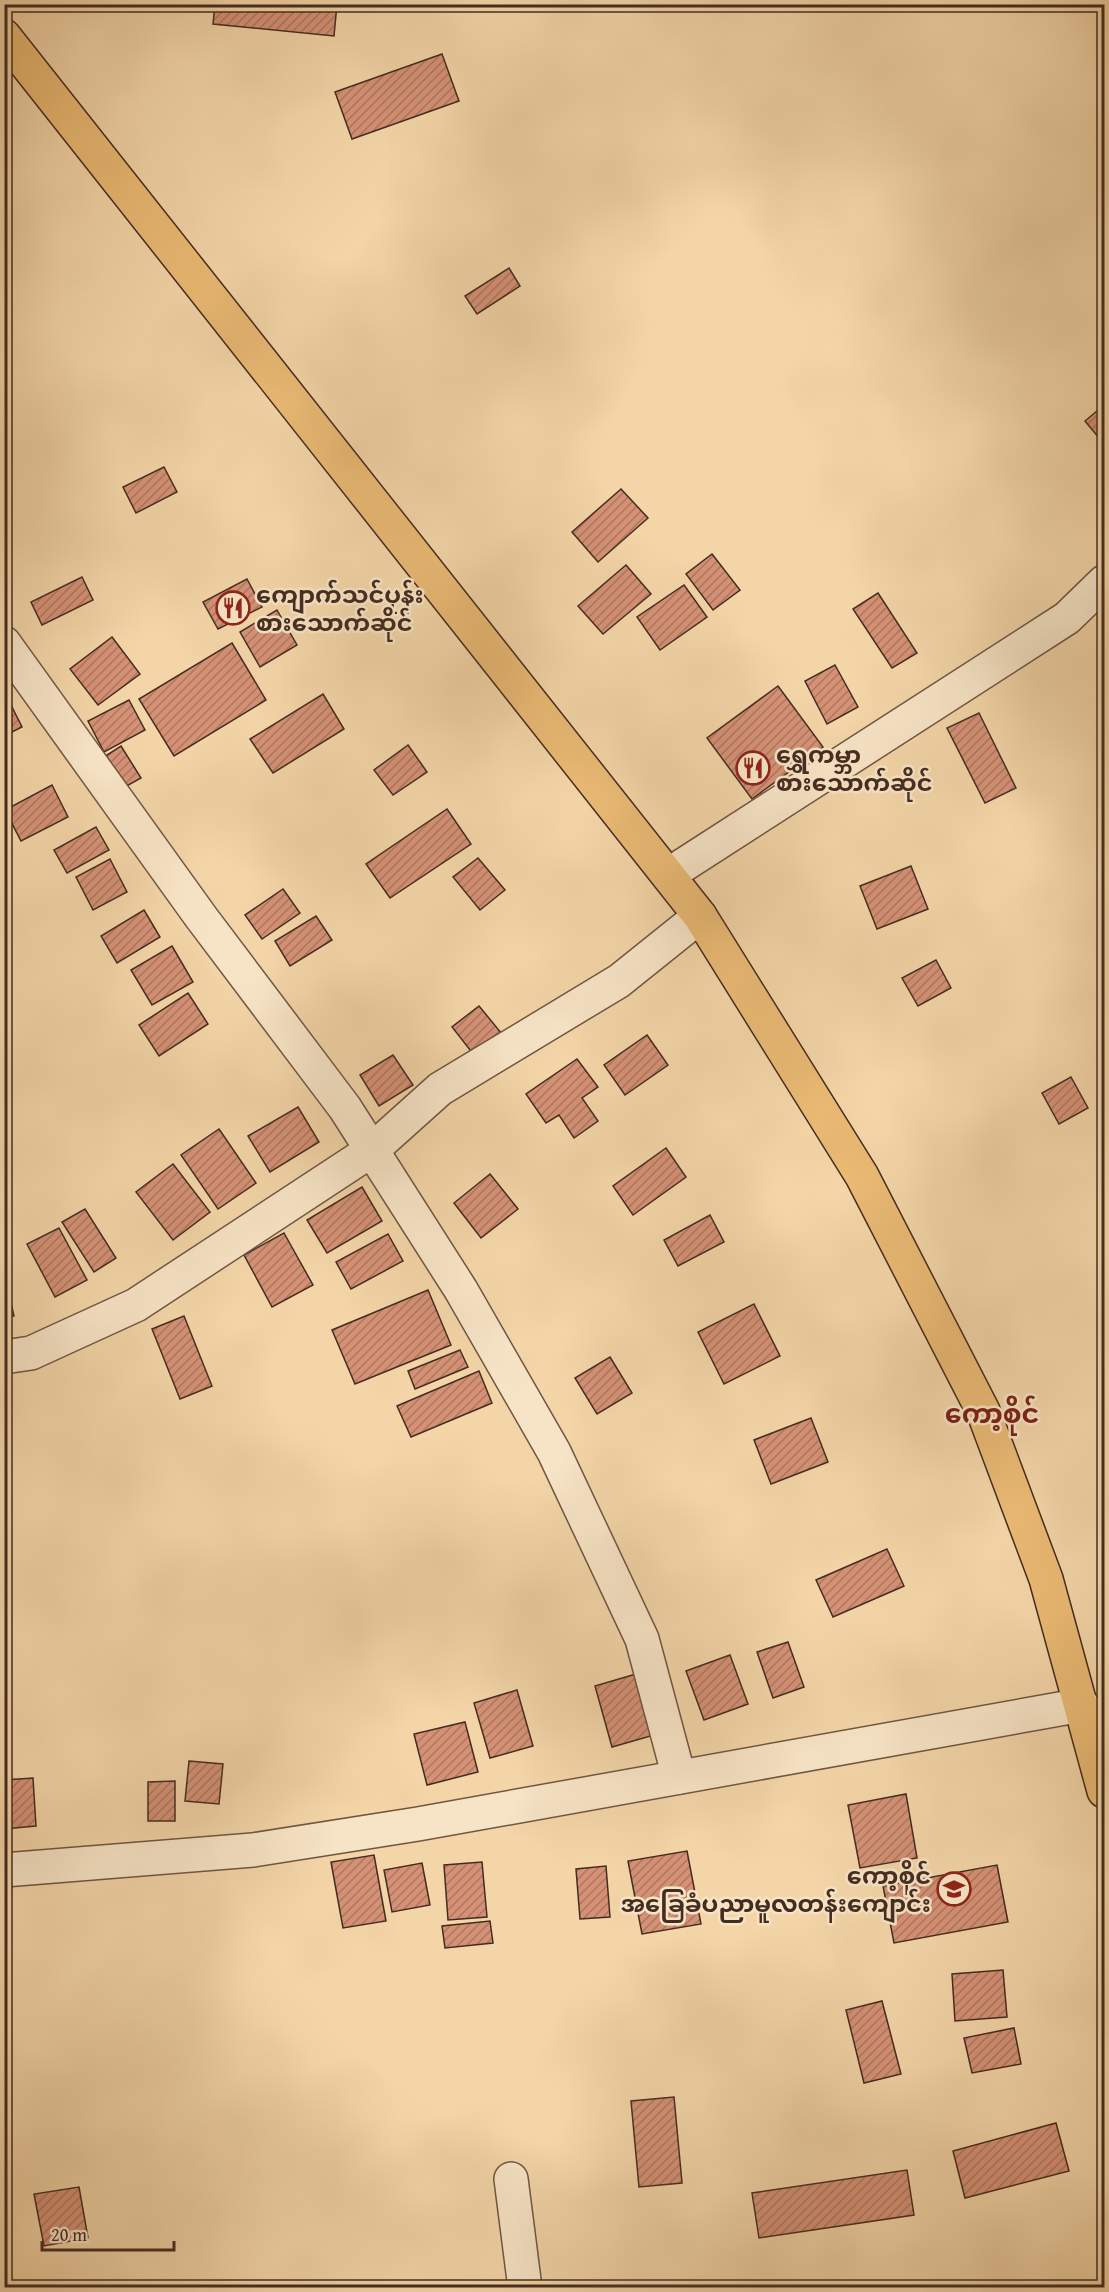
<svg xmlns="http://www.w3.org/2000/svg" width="1109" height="2292" font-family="'Gentium Book Plus','Noto Sans Myanmar',serif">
<defs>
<pattern id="building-hatch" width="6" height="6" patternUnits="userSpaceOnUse" patternTransform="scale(1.5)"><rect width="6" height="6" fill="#d59176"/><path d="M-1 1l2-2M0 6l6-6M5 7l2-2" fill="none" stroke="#ae7760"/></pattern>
</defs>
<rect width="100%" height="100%" fill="#f3d5a8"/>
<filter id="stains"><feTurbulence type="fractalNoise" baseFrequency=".00333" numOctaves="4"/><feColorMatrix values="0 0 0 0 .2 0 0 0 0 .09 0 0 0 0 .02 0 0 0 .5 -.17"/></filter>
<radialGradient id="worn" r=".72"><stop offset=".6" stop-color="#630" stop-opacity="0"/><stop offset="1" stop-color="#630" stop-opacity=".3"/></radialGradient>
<g fill="url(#building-hatch)" stroke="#442c21" stroke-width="1.5">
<path d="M 215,4 L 337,4 L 334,36 L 213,24 Z"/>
<path d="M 442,54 L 459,101 L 352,139 L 335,92 Z"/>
<path d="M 509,268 L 520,286 L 477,314 L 465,296 Z"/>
<path d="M 1104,405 L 1104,444 L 1085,421 Z"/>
<path d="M 164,467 L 177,492 L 136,513 L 123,487 Z"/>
<path d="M 621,489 L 648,518 L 598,562 L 572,532 Z"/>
<path d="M 712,554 L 740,590 L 713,610 L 686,574 Z"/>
<path d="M 626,565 L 651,594 L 603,634 L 578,606 Z"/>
<path d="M 82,577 L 93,600 L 42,625 L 31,602 Z"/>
<path d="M 247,579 L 262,607 L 218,629 L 203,602 Z"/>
<path d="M 684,585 L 707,617 L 660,650 L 637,617 Z"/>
<path d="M 878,593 L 917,653 L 892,668 L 853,609 Z"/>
<path d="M 277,610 L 297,645 L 260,667 L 240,632 Z"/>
<path d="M 112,637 L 140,674 L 98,705 L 70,669 Z"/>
<path d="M 232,643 L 266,700 L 174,756 L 139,699 Z"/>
<path d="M 835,665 L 858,707 L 827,724 L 805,681 Z"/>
<path d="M 778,686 L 823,747 L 752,799 L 707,738 Z"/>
<path d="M 323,694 L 344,729 L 273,773 L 250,739 Z"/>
<path d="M 7,697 L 22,727 L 4,736 L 4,699 Z"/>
<path d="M 129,700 L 145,730 L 104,752 L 88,721 Z"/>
<path d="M 979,713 L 1016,788 L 985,803 L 947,728 Z"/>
<path d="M 408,745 L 427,772 L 393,795 L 374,770 Z"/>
<path d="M 121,746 L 141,778 L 123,788 L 104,757 Z"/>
<path d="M 52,785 L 68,817 L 21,841 L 5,810 Z"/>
<path d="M 447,809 L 471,844 L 390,898 L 366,864 Z"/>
<path d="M 96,827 L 109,850 L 67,873 L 54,850 Z"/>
<path d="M 478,858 L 505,890 L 480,910 L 453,877 Z"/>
<path d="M 110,859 L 127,892 L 93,910 L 76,877 Z"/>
<path d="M 911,866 L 928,909 L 877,929 L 860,886 Z"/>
<path d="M 283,889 L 300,913 L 262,939 L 245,915 Z"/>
<path d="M 144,910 L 160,937 L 117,963 L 101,936 Z"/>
<path d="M 316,916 L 332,940 L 290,966 L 275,941 Z"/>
<path d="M 172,946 L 193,982 L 152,1005 L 131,970 Z"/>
<path d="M 936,960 L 951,988 L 918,1006 L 902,978 Z"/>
<path d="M 188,993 L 208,1024 L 159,1056 L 139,1025 Z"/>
<path d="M 479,1006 L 502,1034 L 474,1055 L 452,1027 Z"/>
<path d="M 647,1035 L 668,1065 L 625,1095 L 604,1065 Z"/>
<path d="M 393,1055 L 413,1085 L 379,1106 L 360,1075 Z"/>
<path d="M 577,1059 L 598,1087 L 582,1098 L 598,1121 L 574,1138 L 559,1115 L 546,1123 L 526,1094 Z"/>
<path d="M 1071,1077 L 1088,1108 L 1059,1124 L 1042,1093 Z"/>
<path d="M 298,1107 L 319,1142 L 270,1172 L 248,1136 Z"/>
<path d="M 219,1129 L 256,1183 L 218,1209 L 181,1155 Z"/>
<path d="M 666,1148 L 686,1177 L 633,1215 L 613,1186 Z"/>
<path d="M 173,1164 L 210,1212 L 173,1240 L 136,1192 Z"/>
<path d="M 490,1174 L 518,1209 L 481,1238 L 454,1203 Z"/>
<path d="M 362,1187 L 382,1221 L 327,1253 L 307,1220 Z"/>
<path d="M 85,1209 L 116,1258 L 94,1272 L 62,1222 Z"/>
<path d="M 710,1215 L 724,1242 L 678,1266 L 664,1240 Z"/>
<path d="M 59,1228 L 87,1280 L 55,1297 L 27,1244 Z"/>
<path d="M 284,1233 L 313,1285 L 272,1307 L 244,1255 Z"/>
<path d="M 388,1234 L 403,1261 L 351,1289 L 336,1262 Z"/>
<path d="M 4,1273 L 14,1316 L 4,1318 Z"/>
<path d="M 428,1290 L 451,1345 L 355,1384 L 332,1330 Z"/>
<path d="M 754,1304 L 780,1356 L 724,1384 L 698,1332 Z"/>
<path d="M 184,1316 L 212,1386 L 180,1399 L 152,1329 Z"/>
<path d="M 460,1350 L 468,1367 L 415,1389 L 408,1371 Z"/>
<path d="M 610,1357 L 632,1393 L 597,1414 L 575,1378 Z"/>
<path d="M 479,1371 L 492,1403 L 411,1437 L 397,1406 Z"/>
<path d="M 811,1418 L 828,1462 L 771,1484 L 754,1440 Z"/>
<path d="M 887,1549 L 904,1586 L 833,1617 L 816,1580 Z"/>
<path d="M 788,1642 L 804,1687 L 773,1698 L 757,1652 Z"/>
<path d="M 730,1655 L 748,1704 L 704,1720 L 686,1671 Z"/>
<path d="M 636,1674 L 654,1735 L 612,1747 L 595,1686 Z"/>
<path d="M 517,1690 L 533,1746 L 490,1758 L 474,1703 Z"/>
<path d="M 465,1722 L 478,1772 L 427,1785 L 414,1734 Z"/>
<path d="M 189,1761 L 223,1764 L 219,1804 L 185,1801 Z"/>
<path d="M 33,1778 L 36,1826 L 4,1829 L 4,1780 Z"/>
<path d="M 175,1781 L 175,1821 L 148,1821 L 148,1782 Z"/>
<path d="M 906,1794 L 917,1858 L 860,1868 L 848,1805 Z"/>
<path d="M 687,1851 L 701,1924 L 642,1934 L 628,1861 Z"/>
<path d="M 374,1855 L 386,1921 L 343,1928 L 331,1862 Z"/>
<path d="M 482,1862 L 487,1917 L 448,1920 L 444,1865 Z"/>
<path d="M 422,1863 L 430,1905 L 392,1912 L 384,1870 Z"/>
<path d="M 997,1865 L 1008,1922 L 894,1943 L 883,1886 Z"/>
<path d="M 606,1866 L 610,1917 L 580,1919 L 576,1869 Z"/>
<path d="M 490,1921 L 493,1943 L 445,1948 L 442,1926 Z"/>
<path d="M 1003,1970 L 1007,2017 L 955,2021 L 952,1974 Z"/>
<path d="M 882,2001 L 901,2074 L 864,2083 L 846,2010 Z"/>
<path d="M 1014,2028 L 1021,2064 L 972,2073 L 964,2038 Z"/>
<path d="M 674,2097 L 682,2183 L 639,2187 L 631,2101 Z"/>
<path d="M 1056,2123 L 1069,2171 L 965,2198 L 953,2151 Z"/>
<path d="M 907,2170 L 914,2215 L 759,2238 L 752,2193 Z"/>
<path d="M 79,2187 L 88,2238 L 44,2246 L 34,2194 Z"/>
</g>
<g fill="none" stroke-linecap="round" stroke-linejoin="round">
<defs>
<g id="minor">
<path d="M 4,643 L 201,917 L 345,1108 L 461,1290 L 554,1452 L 642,1639 L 679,1777"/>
<path d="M 668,875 L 1067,618 L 1104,582"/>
<path d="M 4,1357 L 31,1353 L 136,1305 L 372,1150 L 440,1089 L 619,981 L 700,916"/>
<path d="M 4,1870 L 253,1850 L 418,1824 L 1082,1705"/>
<path d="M 511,2179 L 525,2288"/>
</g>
<path id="trunk" d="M 4,36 L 700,916 L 862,1176 L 983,1411 L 1046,1579 L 1104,1791"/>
</defs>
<use href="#minor" stroke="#705643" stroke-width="36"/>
<use href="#trunk" stroke="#442c21" stroke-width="36"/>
<use href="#minor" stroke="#f7e4c6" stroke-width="33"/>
<use href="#trunk" stroke="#eaba74" stroke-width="33"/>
</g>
<defs>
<symbol id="restaurant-ring" viewBox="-11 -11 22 22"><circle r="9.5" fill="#f7e4c6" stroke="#8f2418" stroke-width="1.5"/><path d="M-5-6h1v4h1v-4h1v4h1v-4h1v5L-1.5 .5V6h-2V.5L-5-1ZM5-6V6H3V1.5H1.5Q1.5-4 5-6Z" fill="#8f2418"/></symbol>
<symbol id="school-ring" viewBox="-11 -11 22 22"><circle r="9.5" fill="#f7e4c6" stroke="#8f2418" stroke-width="1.5"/><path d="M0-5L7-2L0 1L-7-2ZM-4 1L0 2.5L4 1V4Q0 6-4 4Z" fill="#8f2418"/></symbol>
</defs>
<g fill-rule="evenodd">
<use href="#restaurant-ring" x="214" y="589" width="38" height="38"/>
<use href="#restaurant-ring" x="734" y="749" width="38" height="38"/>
<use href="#school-ring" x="935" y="1870" width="38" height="38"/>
</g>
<g text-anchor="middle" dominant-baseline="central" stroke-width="5" stroke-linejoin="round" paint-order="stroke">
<g font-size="24" font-weight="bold" fill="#442c21" stroke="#f7e4c6" text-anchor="start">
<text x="256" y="594">ကျောက်သင်ပုန်း<tspan x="256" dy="28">စားသောက်ဆိုင်</tspan></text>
<text x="776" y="754">ရွှေကမ္ဘာ<tspan x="776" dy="28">စားသောက်ဆိုင်</tspan></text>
<text x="931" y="1875" text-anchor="end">ကော့စိုင်<tspan x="931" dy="28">အခြေခံပညာမူလတန်းကျောင်း</tspan></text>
</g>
<g font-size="27" font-weight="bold" fill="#7a1f14" stroke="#f7e4c6">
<text x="992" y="1413">ကော့စိုင်</text>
</g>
</g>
<rect width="1109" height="2292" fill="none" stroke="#f3d5a8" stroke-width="24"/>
<rect x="6" y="6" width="1097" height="2280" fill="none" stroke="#442c21" stroke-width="3"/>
<rect x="12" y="12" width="1085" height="2268" fill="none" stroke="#442c21" stroke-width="1.5"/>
<path d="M42 2241v9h132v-9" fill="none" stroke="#442c21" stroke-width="3"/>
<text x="51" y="2241" font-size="18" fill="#442c21" stroke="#f7e4c6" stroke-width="4.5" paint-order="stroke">20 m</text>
<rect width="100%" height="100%" filter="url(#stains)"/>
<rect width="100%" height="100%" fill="url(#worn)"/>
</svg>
